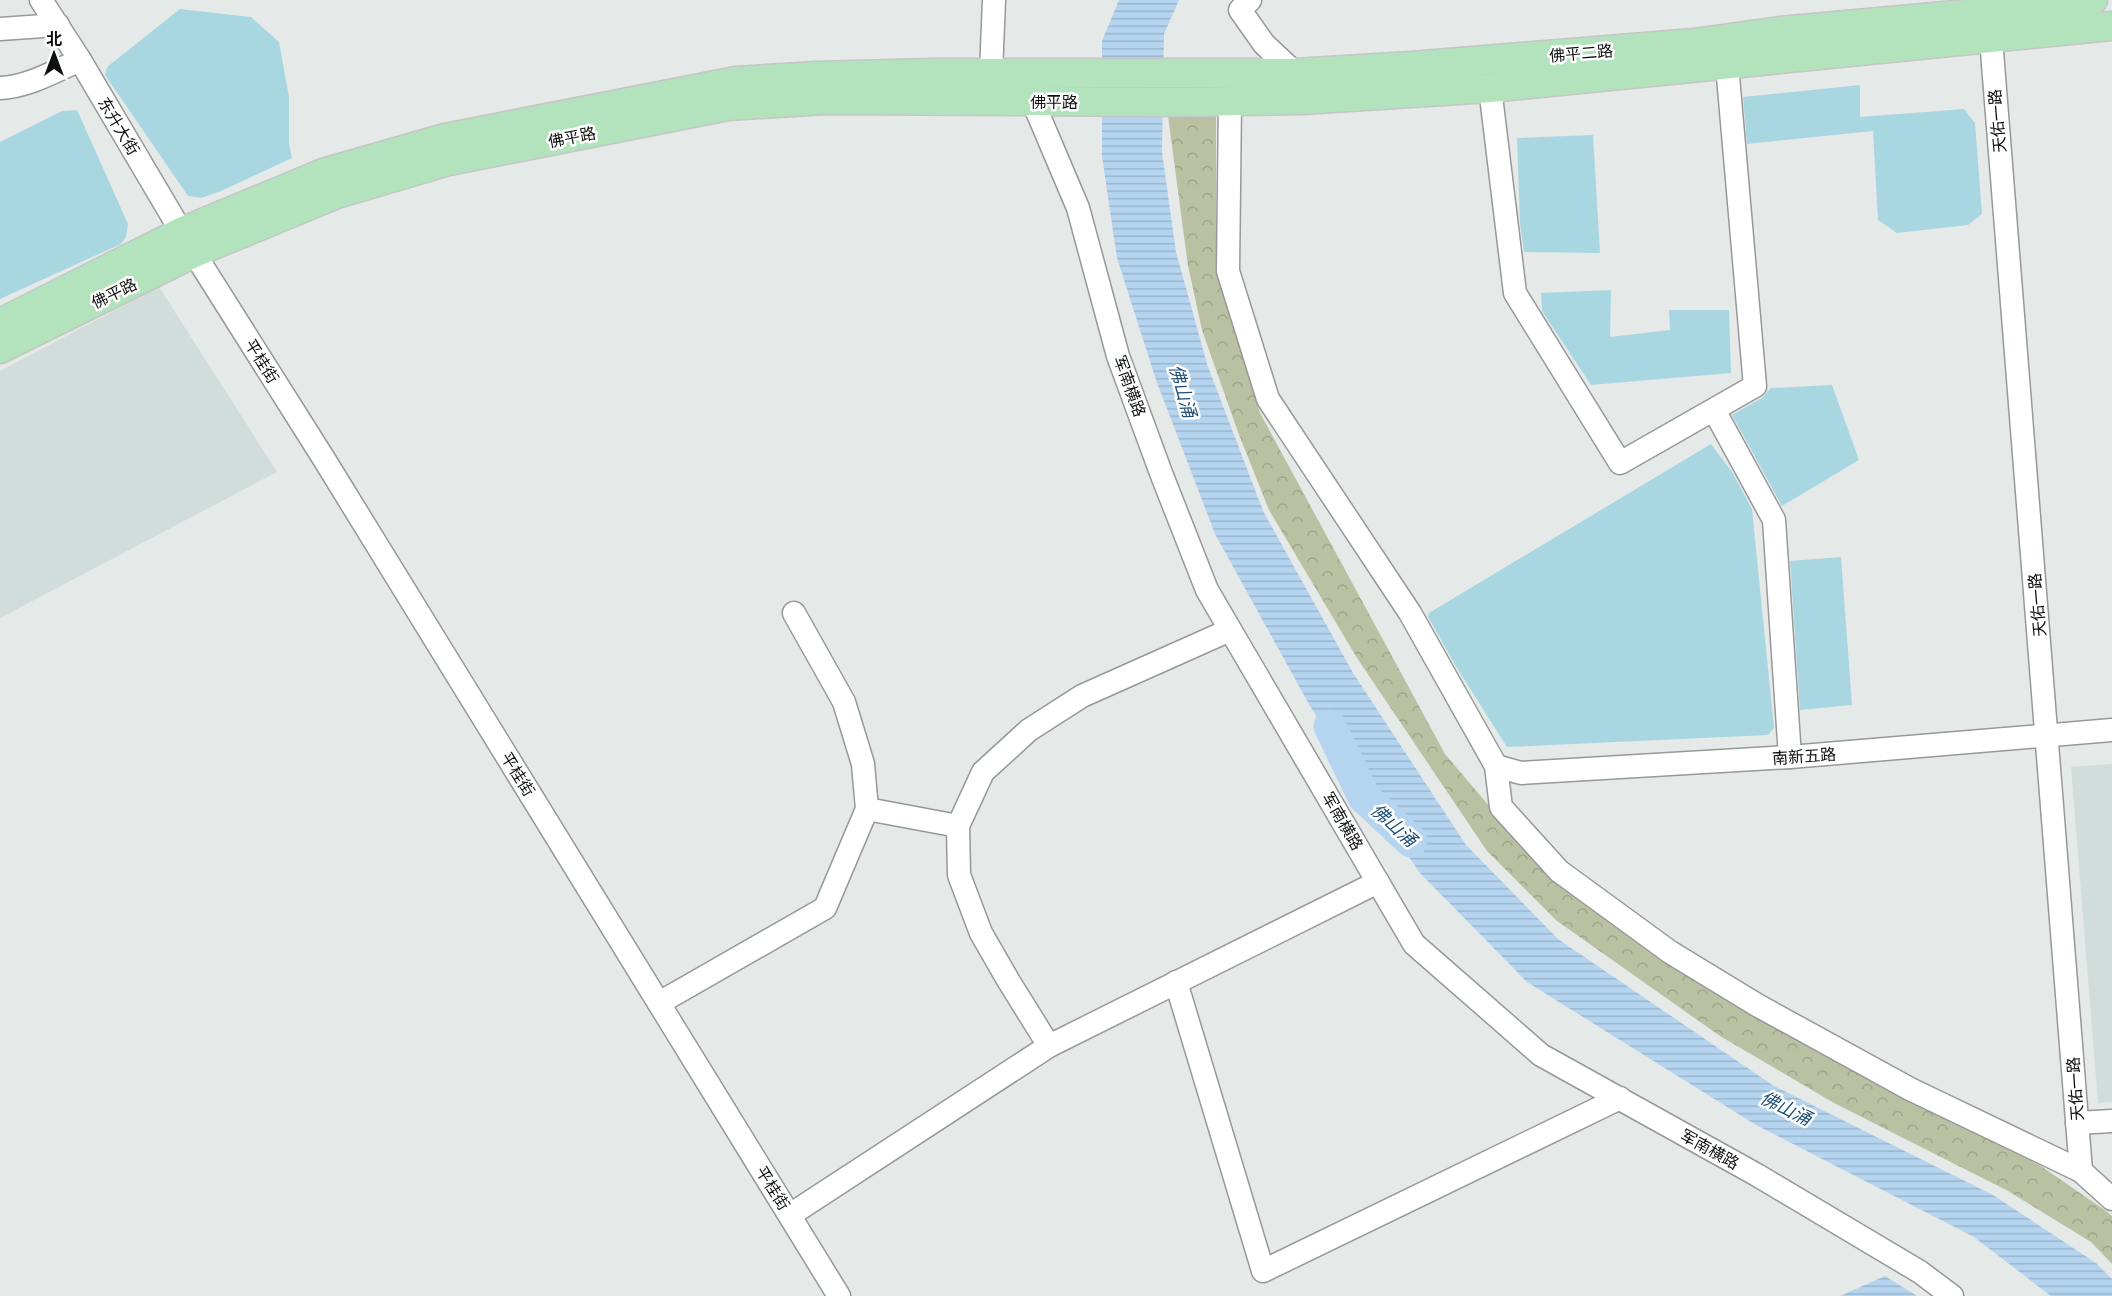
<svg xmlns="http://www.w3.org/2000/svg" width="2112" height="1296" font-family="'Source Serif 4','Noto Sans SC',serif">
<defs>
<pattern id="forest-crowns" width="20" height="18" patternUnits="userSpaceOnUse" patternTransform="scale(1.5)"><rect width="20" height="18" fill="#bac1a3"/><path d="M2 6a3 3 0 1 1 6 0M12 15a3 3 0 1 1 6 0" fill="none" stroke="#9fa58b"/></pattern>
<pattern id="water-rules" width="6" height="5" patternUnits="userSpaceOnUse" patternTransform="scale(1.5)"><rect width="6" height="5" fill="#b5d4ef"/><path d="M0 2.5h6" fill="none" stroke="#9ab5cc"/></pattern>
</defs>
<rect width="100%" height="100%" fill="#e5e9e8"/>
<g fill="#d0ddda">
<path d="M 159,287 L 277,472 L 0,618 L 0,371 Z"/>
<path d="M 2112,764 L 2112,1102 L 2098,1103 L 2071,767 Z"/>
</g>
<path fill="url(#forest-crowns)" d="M 1168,116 L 1174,117 L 1216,116 L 1216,268 L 1260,413 L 1445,754 L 1552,880 L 1697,982 L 1846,1066 L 2041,1166 L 2106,1211 L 2112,1216 L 2112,1264 L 2091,1242 L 2008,1191 L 1834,1103 L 1720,1036 L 1557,921 L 1487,851 L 1357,658 L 1269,510 L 1238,432 L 1202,330 L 1188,266 Z"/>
<g fill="url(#water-rules)">
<path d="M 1119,0 L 1179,0 L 1164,34 L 1162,152 L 1176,252 L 1207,364 L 1263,511 L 1353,673 L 1466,845 L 1558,939 L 1774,1086 L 1993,1195 L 2096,1263 L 2112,1279 L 2112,1296 L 2051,1296 L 1974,1237 L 1756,1125 L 1527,982 L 1419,872 L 1310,706 L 1215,534 L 1156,380 L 1117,258 L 1102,156 L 1102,41 Z"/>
<path d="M 1885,1276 L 1917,1296 L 1840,1296 Z"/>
</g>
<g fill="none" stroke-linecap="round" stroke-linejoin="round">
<path stroke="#b5d4ef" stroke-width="33" d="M 1330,726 L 1364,797 L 1411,841"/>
</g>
<g fill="#a9d7e1">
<path d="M 180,9 L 251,17 L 279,42 L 289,97 L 289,144 L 292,158 L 221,191 L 201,198 L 188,196 L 105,75 L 107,67 Z"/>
<path d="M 1860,85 L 1860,117 L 1964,109 L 1975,123 L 1982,214 L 1968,225 L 1897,233 L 1878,220 L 1873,131 L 1747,144 L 1743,97 Z"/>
<path d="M 77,110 L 128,224 L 126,237 L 121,244 L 112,248 L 0,299 L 0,142 L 62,111 Z"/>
<path d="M 1593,135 L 1600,253 L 1524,252 L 1520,223 L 1517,138 Z"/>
<path d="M 1611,290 L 1610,337 L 1670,330 L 1669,310 L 1729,310 L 1731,373 L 1591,385 L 1542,311 L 1541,293 Z"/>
<path d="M 1832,385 L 1859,460 L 1782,506 L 1732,415 L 1762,398 L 1771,388 Z"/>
<path d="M 1711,444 L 1732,472 L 1752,509 L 1774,728 L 1768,735 L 1507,747 L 1457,668 L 1428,617 L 1429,613 Z"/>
<path d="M 1841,557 L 1852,705 L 1800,710 L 1790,561 Z"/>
</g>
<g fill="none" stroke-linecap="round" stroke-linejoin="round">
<defs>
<g id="minor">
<path d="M 41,0 L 80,60 L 194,253 L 324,459 L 839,1296"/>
<path d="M 1250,0 L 1240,10 L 1264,44 L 1295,73"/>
<path d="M 0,29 L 58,25"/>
<path d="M 1991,39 L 2081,1171"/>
<path d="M 991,73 L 994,0"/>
<path d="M 0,88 C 28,87 55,71 80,60"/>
<path d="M 1490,88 L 1515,293 L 1620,463 L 1755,386 L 1727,65"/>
<path d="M 1033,102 L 1078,208 L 1118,356 L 1161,473 L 1207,590 L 1414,944 L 1541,1055 L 1757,1175 L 1920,1272 L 1952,1296"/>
<path d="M 1230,102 L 1228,271 L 1268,399 L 1410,613 L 1496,766 L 1501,807 L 1559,871 L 1670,952 L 1757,1005 L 1910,1089 L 2081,1171 L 2112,1199"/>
<path d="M 1714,410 L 1774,520 L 1790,757"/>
<path d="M 1496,766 L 1521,773 L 1790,757 L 2112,730"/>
<path d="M 867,809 L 958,826"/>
<path d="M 1176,982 L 1263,1271 L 1620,1098"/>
<path d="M 659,1003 L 825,908 L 867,809 L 863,764 L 844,702 L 794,613"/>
<path d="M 1049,1046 L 1008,980 L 981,933 L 959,875 L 958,826 L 983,772 L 1029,730 L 1082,696 L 1230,630"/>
<path d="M 2077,1123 L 2112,1121"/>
<path d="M 790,1215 L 1049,1046 L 1378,882"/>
</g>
<g id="major">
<path d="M 0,323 L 181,232 L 323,173 L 445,138 L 736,81 L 816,76 L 932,73 L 1295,73 L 1411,66 L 1694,43 L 1780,31 L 2032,8 L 2093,0"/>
<path d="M 0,349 L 194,253 L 337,194 L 449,161 L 728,106 L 825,100 L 1181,102 L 1302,100 L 1490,88 L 2112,26"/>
</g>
</defs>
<use href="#minor" stroke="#969998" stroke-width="25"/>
<use href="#major" stroke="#c5c6c5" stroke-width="31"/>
<use href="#minor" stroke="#fff" stroke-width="22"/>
<use href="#major" stroke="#b2e3bc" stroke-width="28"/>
</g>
<g text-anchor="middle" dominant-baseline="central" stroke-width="5" stroke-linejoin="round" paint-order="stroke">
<g font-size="16" fill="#0e100f" stroke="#fff">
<text transform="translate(1581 53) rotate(-5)">佛平二路</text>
<text x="1054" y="102">佛平路</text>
<text transform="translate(1997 121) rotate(-95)">天佑一路</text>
<text transform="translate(119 126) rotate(59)">东升大街</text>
<text transform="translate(572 137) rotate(-11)">佛平路</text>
<text transform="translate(114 293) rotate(-26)">佛平路</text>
<text transform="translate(262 361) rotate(58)">平桂街</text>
<text transform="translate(1130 386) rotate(70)">军南横路</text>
<text transform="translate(2037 605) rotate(-95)">天佑一路</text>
<text transform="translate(1804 756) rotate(-4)">南新五路</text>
<text transform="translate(518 774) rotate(58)">平桂街</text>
<text transform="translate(1343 821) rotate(60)">军南横路</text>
<text transform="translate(2075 1089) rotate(-94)">天佑一路</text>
<text transform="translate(1710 1149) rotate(29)">军南横路</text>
<text transform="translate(773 1188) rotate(58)">平桂街</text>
</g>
<g font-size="18" font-style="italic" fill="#205075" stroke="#fff">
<text transform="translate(1183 391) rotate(74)">佛山涌</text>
<text transform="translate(1394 825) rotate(42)">佛山涌</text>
<text transform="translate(1786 1108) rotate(26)">佛山涌</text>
</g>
</g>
<g transform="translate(54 54)" stroke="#ffffff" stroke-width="4.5" paint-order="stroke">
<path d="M0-4.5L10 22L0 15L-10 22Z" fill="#0e100f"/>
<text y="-9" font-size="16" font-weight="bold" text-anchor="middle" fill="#0e100f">北</text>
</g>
</svg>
